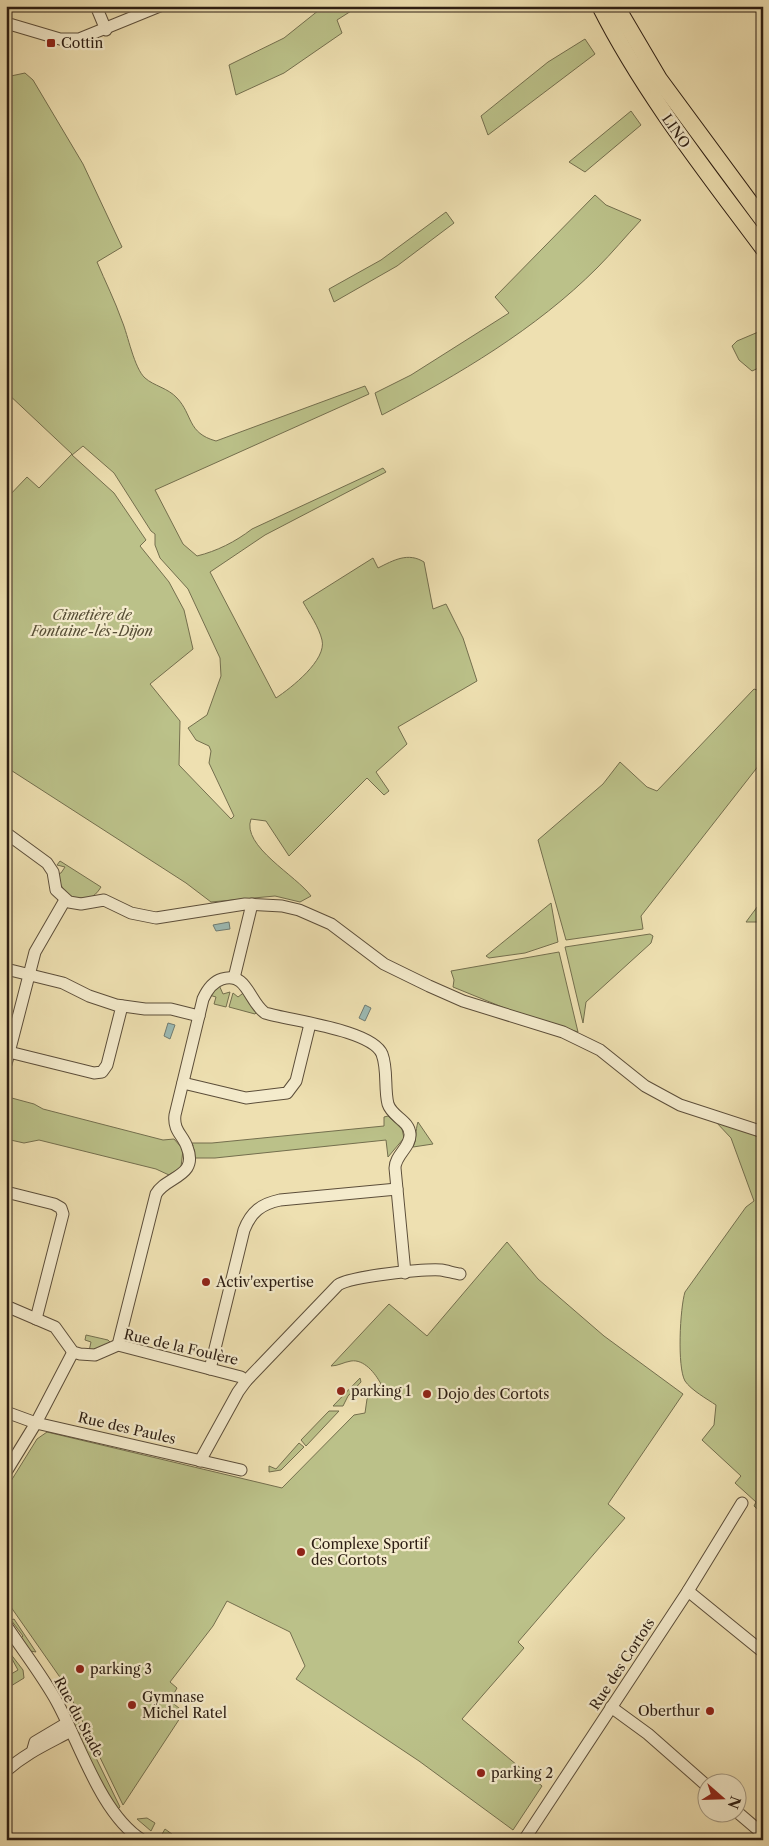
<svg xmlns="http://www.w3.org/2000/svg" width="769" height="1846" font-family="'Libre Caslon Text',serif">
<rect width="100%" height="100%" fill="#eee0b1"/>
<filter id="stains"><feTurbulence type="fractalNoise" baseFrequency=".004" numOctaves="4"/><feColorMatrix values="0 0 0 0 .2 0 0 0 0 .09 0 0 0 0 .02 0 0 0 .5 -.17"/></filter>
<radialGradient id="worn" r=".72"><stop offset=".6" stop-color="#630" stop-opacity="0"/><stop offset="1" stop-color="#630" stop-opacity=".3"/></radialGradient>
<g fill="#bbc189" stroke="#746f4e" fill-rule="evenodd">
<path d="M 324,6 L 359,6 L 337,20 L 342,33 L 284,73 L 236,95 L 229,65 L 284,38 Z"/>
<path d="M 585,39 L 595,54 L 488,135 L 481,116 L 548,62 Z"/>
<path d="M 25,73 L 33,80 L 83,164 L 122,247 L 97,262 C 105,281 115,301 122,321 C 128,335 134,368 145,378 C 154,386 168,388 177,398 C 193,415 187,433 216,441 L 365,386 L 369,394 L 155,490 L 183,544 L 197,556 C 217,551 235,542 252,529 L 377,471 L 383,468 L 386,472 L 265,535 L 210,572 L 276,698 C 291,688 327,660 322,640 C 319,627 309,613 303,602 L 373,558 L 378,568 C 394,560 408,552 424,562 L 433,609 L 446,604 L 463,638 L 477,681 L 398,727 L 407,744 L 376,772 L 389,791 L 384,795 L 367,778 L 289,856 L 266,821 L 251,819 C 241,846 297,876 311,896 L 300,902 L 275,896 L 211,902 L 186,883 L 6,767 L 6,623 L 9,619 L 6,616 L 6,499 L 27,477 L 39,488 L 72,454 L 6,392 L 6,77 ZM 83,446 L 114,473 L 151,531 L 155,534 L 155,545 L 160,558 L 188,589 L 220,658 L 221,676 L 207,715 L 188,728 L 196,740 L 209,746 L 211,751 L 209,763 L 234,816 L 231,819 L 179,765 L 180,721 L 150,684 L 193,649 L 184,610 L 169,582 L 140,546 L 146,540 L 114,493 L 72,455 Z"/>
<path d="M 631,111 L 641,125 L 585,172 L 569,162 Z"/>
<path d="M 595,195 L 606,205 L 641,220 C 626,236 612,253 597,268 C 536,329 458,375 382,415 L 375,393 L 411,375 L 509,313 L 495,297 Z"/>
<path d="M 446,212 L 454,223 L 397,266 L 334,302 L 329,289 L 381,260 Z"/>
<path d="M 763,330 L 763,366 L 752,371 L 739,360 L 732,346 L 737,341 Z"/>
<path d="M 754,689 L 763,692 L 763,760 L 641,916 L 643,929 L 566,940 L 538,840 L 603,784 L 620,762 L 647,787 L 657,791 Z"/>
<path d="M 60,861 L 101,887 C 87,911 61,897 57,874 L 61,873 L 65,867 L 57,865 Z"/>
<path d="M 763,899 L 763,922 L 746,922 Z"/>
<path d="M 551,903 L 558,942 L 525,953 L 489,958 L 486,956 Z"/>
<path d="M 650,934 L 653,936 L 651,943 L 586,1002 L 583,1023 L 565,947 Z"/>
<path d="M 559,952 L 578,1032 L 507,1009 L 453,987 L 454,980 L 451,971 Z"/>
<path d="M 219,985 L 223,994 L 230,992 L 226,1007 L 214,1004 L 216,997 L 209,995 Z"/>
<path d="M 246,991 L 258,1011 L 255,1014 L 229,1007 L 233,993 L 238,997 Z"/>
<path d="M 6,1093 L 9,1093 L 8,1097 L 34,1104 L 43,1109 L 163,1140 L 174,1139 L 181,1147 L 193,1146 L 192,1143 L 212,1143 L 384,1126 L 384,1117 L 388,1116 L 402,1129 L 404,1138 L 388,1157 L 386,1140 L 215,1158 L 195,1158 L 194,1149 L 183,1150 L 181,1167 L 169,1175 L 156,1169 L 39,1140 L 24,1143 L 6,1139 Z"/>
<path d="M 418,1122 L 433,1144 L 413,1147 C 417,1138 415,1131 418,1122 Z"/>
<path d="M 716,1122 L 763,1136 L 763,1193 L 758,1197 L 763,1207 L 763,1514 L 754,1506 L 756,1502 L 735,1483 L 741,1476 L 702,1440 L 714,1425 L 716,1405 C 707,1399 691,1390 685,1381 C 677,1367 680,1308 685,1292 L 746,1207 L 754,1201 L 731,1138 Z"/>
<path d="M 507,1242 L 538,1279 L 604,1336 L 683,1394 L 608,1504 L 625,1518 L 518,1642 L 524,1648 L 462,1719 L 542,1786 L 513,1830 L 419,1761 L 296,1679 L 305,1666 L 290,1632 L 227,1601 L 213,1626 L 170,1682 L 177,1688 L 170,1701 L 184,1712 L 123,1805 L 64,1683 L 6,1600 L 6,1489 L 37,1439 L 47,1432 L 282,1488 L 354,1415 L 365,1413 L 367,1399 L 381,1384 C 375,1373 364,1359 351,1361 C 344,1362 338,1366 331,1366 L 389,1304 L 427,1336 Z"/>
<path d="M 86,1335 L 108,1340 L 111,1343 L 104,1347 L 89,1351 L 91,1342 L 85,1340 Z"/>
<path d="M 360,1378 L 361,1382 L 348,1396 L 343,1406 L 333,1406 Z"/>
<path d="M 329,1411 L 339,1411 L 306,1446 L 301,1440 Z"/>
<path d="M 299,1443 L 304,1447 L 281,1470 L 269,1472 L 269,1466 L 276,1469 Z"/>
<path d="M 14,1619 L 36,1652 L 30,1651 L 21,1638 L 23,1636 L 11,1620 Z"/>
<path d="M 6,1648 L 23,1670 L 24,1678 L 6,1689 L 6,1677 L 18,1670 Z"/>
<path d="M 75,1715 L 120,1807 L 117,1810 L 109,1799 L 71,1720 Z"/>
<path d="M 147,1818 L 155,1823 L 151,1831 L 137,1819 Z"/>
<path d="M 165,1829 L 180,1840 L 164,1840 L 161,1836 Z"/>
</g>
<g fill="#9cbbb5" stroke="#6f7c74">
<path d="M 229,922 L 230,929 L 216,931 L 213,925 Z"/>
<path d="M 365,1005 L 371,1008 L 365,1021 L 359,1018 Z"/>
<path d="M 168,1023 L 175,1025 L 170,1039 L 164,1036 Z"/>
</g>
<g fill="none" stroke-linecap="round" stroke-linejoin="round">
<defs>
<g id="minor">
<path d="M 96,6 L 106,30"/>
<path d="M 6,23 L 60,39 L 79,39 L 160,6"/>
<path d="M 6,833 L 47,863 L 53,872 L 56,890 L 69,902 L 81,904 L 104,900 L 131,913 L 156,918 L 245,904 L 282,906 L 299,910 L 331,924 L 384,964 L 429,986 L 463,1001 L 563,1032 L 600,1050 L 645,1086 L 680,1105 L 763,1132"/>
<path d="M 6,969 L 63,983 L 89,996 L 116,1005 L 145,1009 L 171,1009 L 199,1016"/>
<path d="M 234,978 L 252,904"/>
<path d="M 9,1052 L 94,1073 L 102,1072 L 107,1065 L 122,1006"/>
<path d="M 6,1064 L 35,952 L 65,900"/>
<path d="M 183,1083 L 246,1098 L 287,1093 L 296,1081 L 310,1024"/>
<path d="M 6,1192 L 54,1204 L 61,1208 L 63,1214 L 36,1319"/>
<path d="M 6,1306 L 55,1327 L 73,1352 L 80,1354 L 95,1355 L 118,1345 L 241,1377 L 246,1381"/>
<path d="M 118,1345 L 156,1194 C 166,1176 199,1177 187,1147 C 183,1135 173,1131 175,1115 L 203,999 C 207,990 212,982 222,979 C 247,971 249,1002 265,1013 C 292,1021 372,1030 382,1054 C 388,1070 384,1088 388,1104 C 392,1117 409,1120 410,1134 C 411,1147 395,1155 395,1168 L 405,1273"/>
<path d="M 210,1369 L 244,1230 C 251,1212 261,1204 280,1200 L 397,1189"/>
<path d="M 6,1412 L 36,1423 L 241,1470"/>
<path d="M 200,1461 L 238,1392 L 246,1381 L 338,1285 C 351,1276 424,1269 441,1270 C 447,1271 454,1273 460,1274"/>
<path d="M 6,1472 L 36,1423 L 73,1352"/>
<path d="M 688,1591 L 763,1652"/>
<path d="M 6,1625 C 23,1651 42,1675 57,1702 C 80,1744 101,1814 142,1840"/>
<path d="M 611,1707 L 648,1734 L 706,1785"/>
<path d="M 33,1749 L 35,1742 L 67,1723"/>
<path d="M 6,1771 C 26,1753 47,1744 71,1731"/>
<path d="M 736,1811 L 763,1834"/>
<path d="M 524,1840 L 688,1591 L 742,1503"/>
</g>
<g id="highway">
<path d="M 600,6 C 644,93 705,170 763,248"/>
<path d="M 616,6 L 659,79 L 763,220"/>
</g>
</defs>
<use href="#minor" stroke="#5c4e3a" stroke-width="13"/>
<use href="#highway" stroke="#2c1d12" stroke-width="18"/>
<use href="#minor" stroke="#f4ebcc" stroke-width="11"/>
<use href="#highway" stroke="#eee0b1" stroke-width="16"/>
</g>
<g fill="#8f2418" stroke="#f4ebcc" stroke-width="2">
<rect x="46" y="38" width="10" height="10" rx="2.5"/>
<circle cx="206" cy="1282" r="5"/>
<circle cx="341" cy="1391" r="5"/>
<circle cx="427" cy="1394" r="5"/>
<circle cx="301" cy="1552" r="5"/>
<circle cx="80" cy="1669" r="5"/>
<circle cx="132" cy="1705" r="5"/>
<circle cx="710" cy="1711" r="5"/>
<circle cx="481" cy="1773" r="5"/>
</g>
<g text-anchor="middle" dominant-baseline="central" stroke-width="4.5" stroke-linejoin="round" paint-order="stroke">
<g font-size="14" fill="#2c1d12" stroke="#f4ebcc" text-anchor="start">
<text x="61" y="43">Cottin</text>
<text x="216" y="1282">Activ'expertise</text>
<text x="351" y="1391">parking 1</text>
<text x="437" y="1394">Dojo des Cortots</text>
<text x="311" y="1544">Complexe Sportif<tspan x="311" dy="16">des Cortots</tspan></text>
<text x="90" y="1669">parking 3</text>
<text x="142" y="1697">Gymnase<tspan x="142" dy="16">Michel Ratel</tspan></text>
<text x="700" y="1711" text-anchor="end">Oberthur</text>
<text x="491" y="1773">parking 2</text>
</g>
<g font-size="14" fill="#2c1d12" stroke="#f4ebcc">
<text transform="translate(676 131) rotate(55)">LINO</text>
<text transform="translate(181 1347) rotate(13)">Rue de la Foulère</text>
<text transform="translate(127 1428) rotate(13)">Rue des Paules</text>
<text transform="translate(622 1664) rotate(-57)">Rue des Cortots</text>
<text transform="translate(79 1717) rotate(62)">Rue du Stade</text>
</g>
<g font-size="14" font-style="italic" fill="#574e36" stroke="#f4ebcc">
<text x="92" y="615">Cimetière de<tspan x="92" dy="16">Fontaine-lès-Dijon</tspan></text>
</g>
</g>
<rect width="769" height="1846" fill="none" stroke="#eee0b1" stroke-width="25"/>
<rect x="8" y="8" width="754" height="1831" fill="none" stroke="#2c1d12" stroke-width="2.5"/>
<rect x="12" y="12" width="744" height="1821" fill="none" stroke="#2c1d12"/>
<g transform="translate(722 1798) rotate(110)"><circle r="24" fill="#f4ebcc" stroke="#a49982"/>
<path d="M0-4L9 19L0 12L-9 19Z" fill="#8f2418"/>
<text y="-8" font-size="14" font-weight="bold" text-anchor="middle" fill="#2c1d12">N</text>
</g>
<rect width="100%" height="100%" filter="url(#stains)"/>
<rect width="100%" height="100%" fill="url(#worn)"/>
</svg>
